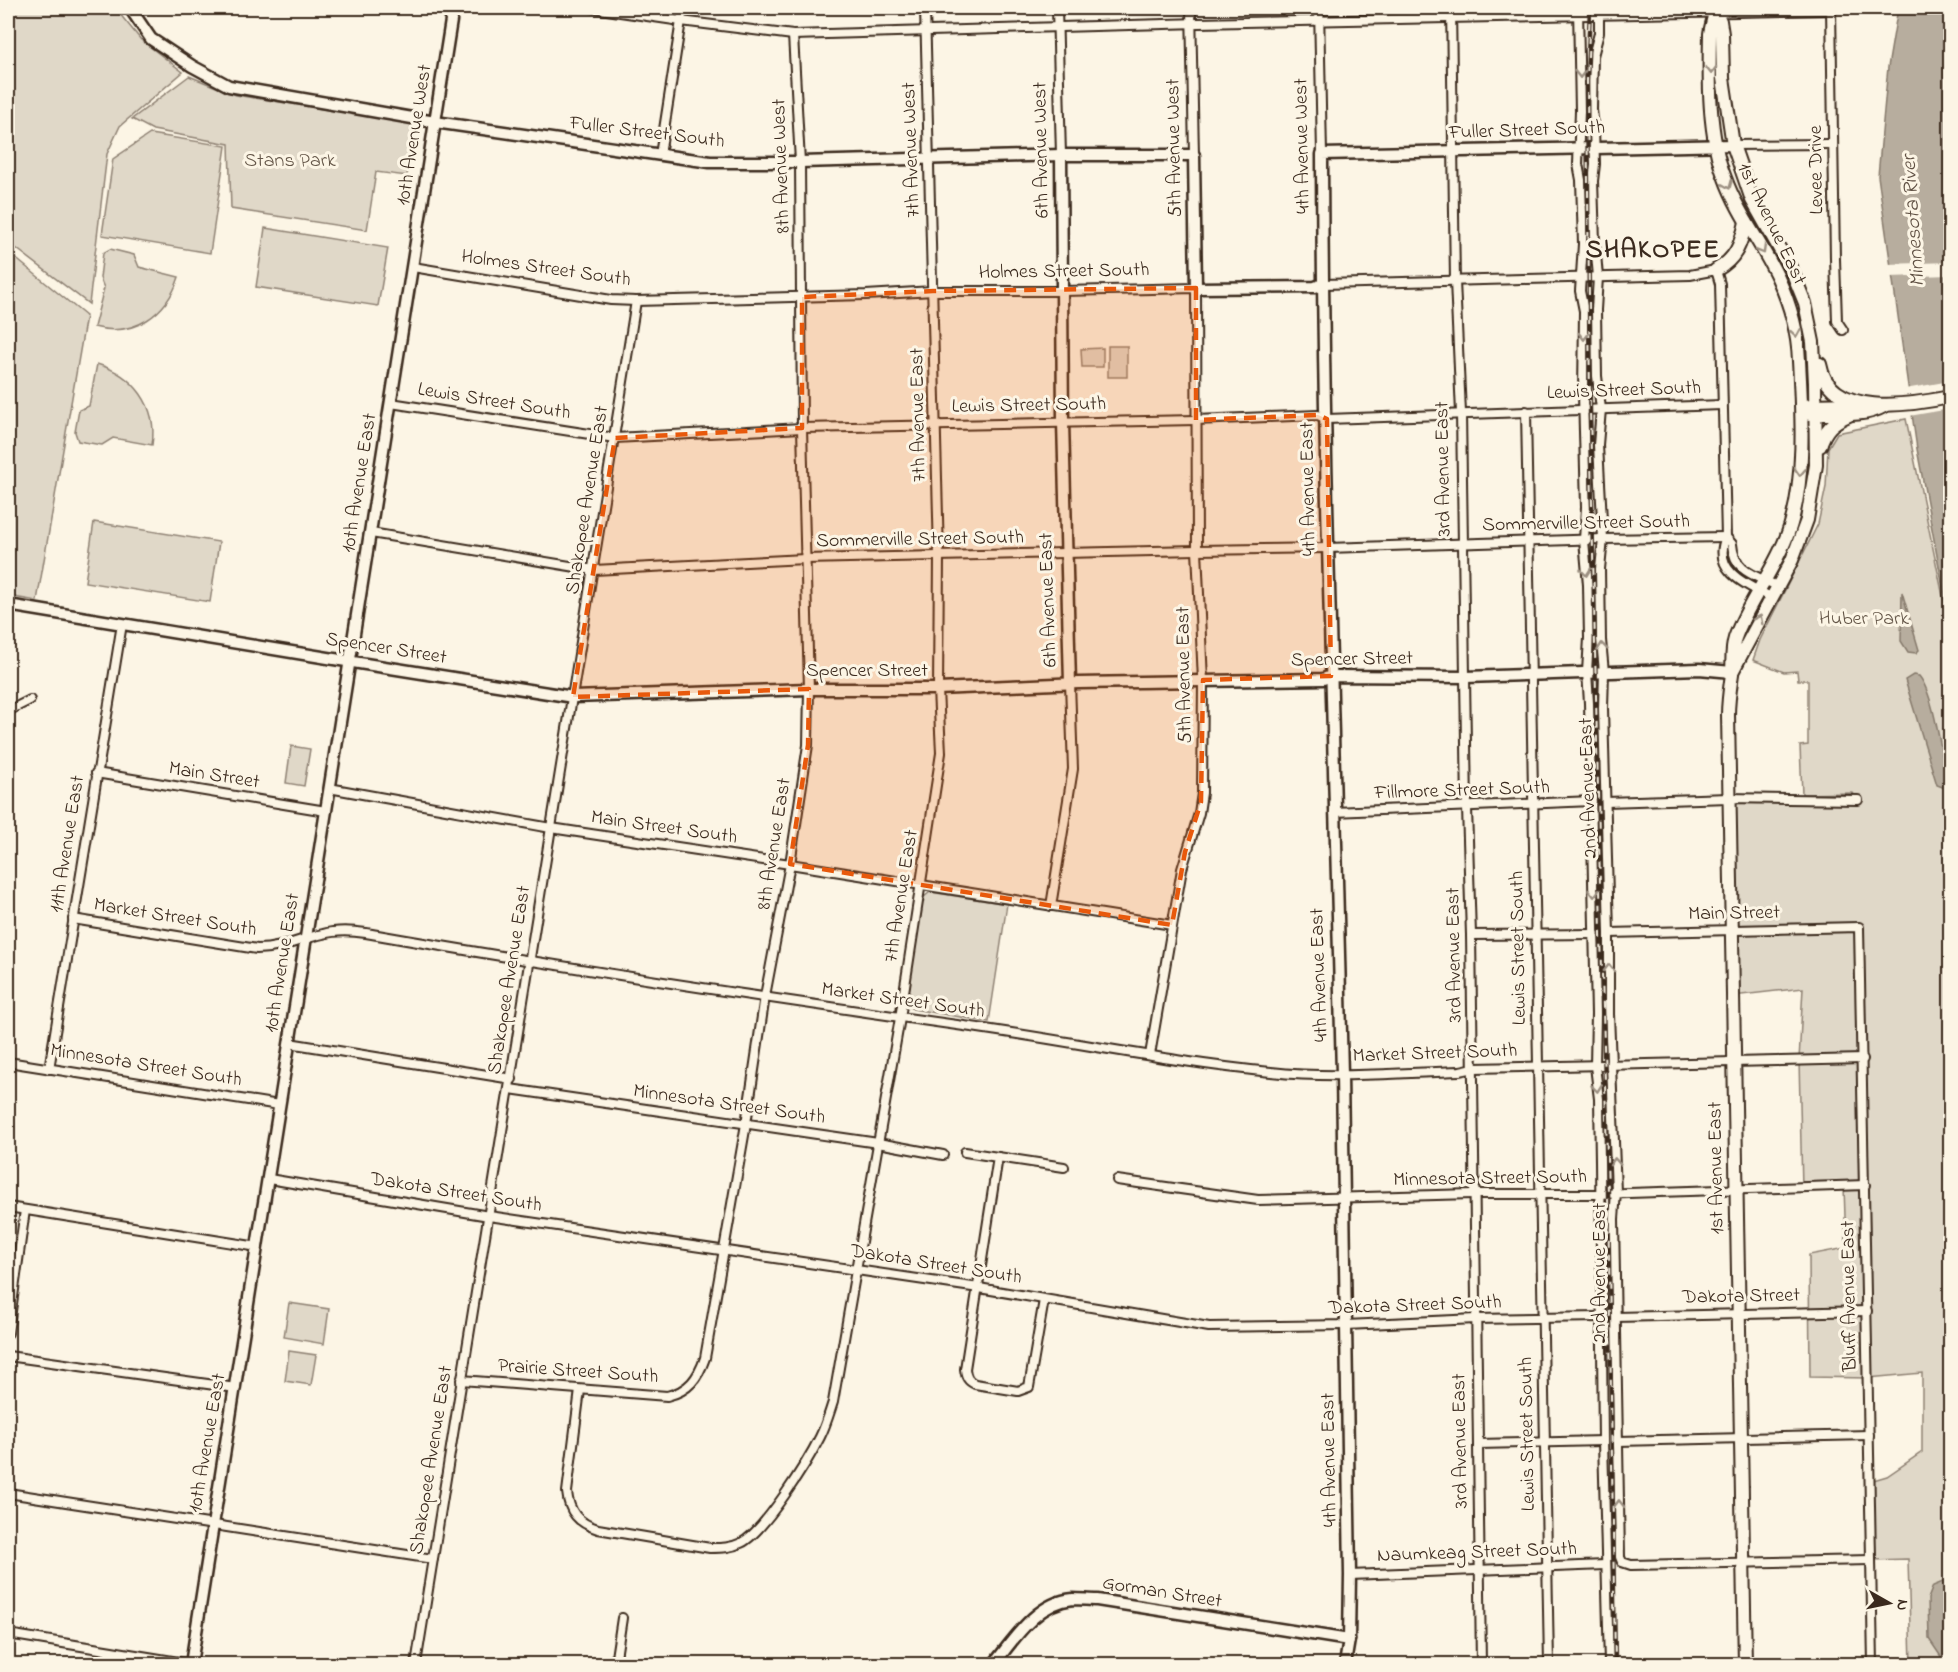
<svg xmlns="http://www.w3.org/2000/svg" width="1958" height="1672" font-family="'Indie Flower',sans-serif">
<rect width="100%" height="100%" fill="#fcf5e5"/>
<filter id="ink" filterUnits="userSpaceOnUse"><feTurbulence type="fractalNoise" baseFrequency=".0167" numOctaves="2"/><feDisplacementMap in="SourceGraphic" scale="12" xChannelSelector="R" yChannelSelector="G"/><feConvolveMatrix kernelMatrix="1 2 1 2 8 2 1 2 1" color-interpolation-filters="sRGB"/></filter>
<g filter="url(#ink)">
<g fill="#e0d8c8" stroke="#8e8173" stroke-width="1.5">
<path d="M 8,8 L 115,8 L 141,40 L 183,72 L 120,126 L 107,154 L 89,304 L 8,242 Z"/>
<path d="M 189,76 L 236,95 L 415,124 L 407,176 L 376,172 L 367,230 L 231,209 L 229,144 L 153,130 L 132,119 Z"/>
<path d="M 150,134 L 226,146 L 210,253 L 102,235 L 113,159 Z"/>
<path d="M 265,228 L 388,248 L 378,306 L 256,287 Z"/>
<path d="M 110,249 L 134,255 L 139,267 L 179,277 C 167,314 134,338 94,327 L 104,288 L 100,278 L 103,253 Z"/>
<path d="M 8,252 L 86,316 L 37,601 L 8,596 Z"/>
<rect x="1108" y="346" width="19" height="31"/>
<path d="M 1103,348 L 1103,367 L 1082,367 L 1081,349 Z"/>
<path d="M 97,364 C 134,375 158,406 152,445 L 113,438 L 102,445 L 78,441 L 75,432 L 79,410 L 89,406 Z"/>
<path d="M 1906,419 L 1950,630 L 1950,1664 L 1911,1664 L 1908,1559 L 1871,1560 L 1870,1481 L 1887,1476 L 1922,1452 L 1922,1373 L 1868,1378 L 1810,1377 L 1809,1255 L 1846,1248 L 1844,1186 L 1802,1188 L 1799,1060 L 1803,988 L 1733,996 L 1729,798 L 1857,799 L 1853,793 L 1802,794 L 1800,746 L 1808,745 L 1808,680 L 1798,680 L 1797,671 L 1784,672 L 1753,660 L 1760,640 L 1818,524 L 1826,487 L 1828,448 L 1837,433 Z"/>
<path d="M 94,522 L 219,542 L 210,602 L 85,582 Z"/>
<path d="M 291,746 L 310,749 L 304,786 L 286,783 Z"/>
<path d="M 930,892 L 1007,904 L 989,1022 L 913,1009 L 906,1005 L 923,898 Z"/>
<path d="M 289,1303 L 329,1309 L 324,1344 L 284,1337 Z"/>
<path d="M 289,1351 L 316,1355 L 311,1385 L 285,1381 Z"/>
</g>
<g fill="#b7ad9e" stroke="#85796b" stroke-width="1.5">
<path d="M 1898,8 L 1950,8 L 1950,625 L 1917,449 L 1878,176 L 1888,67 Z"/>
<path d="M 1902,592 L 1919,650 L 1916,653 L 1908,652 L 1901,641 Z"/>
<path d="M 1913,675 L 1919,676 C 1934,694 1941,754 1947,778 L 1945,788 L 1937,785 L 1905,680 Z"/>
<path d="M 1950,1579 L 1950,1664 L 1946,1664 L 1929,1639 L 1928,1599 L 1933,1586 Z"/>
</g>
<g fill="#fcf5e5">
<path d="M 1950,262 L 1950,275 L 1889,277 L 1887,264 Z"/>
<path d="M 1950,381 L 1950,409 L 1909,416 L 1905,389 Z"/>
</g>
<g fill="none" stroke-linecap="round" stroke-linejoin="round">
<defs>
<g id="street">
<path d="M 593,8 L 681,21 L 793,35 L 1199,23 L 1831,10"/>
<path d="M 1057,8 L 1061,155"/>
<path d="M 1191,8 L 1194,155"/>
<path d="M 1319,8 L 1322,154"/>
<path d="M 1451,8 L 1455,281 L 1461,413 L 1467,808 L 1471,935 L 1481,1664"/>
<path d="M 1578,8 L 1580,111 L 1578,164 L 1581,180 L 1583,244 L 1580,291 L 1584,311 L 1583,394 L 1586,507 L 1584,540 L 1588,585 L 1589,638 L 1587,672 L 1589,703 L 1596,1014 L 1595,1066 L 1599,1099 L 1600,1161 L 1603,1441 L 1609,1664"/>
<path d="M 1831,8 L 1835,259 L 1837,321 L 1843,330"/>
<path d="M 1599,14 L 1599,33 L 1593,56 L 1592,110 L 1594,126 L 1595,164 L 1593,181 L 1595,242 L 1598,277 L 1596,310 L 1597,376 L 1601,409 L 1598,445 L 1603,539 L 1600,569 L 1601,640 L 1604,672 L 1603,708 L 1609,933 L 1609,1014 L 1616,1192 L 1614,1219 L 1620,1557 L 1622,1562 L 1631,1565 L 1871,1560"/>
<path d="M 1733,145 L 1833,144"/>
<path d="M 660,155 L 683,8"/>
<path d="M 413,267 L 611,300 L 636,301 L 866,295 L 933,291 L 1063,291 L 1196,288 L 1197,550 L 1203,681 L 1202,793 L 1199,813 L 1182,869 L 1150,1055"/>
<path d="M 1323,284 L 1690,275 L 1716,270 L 1720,284 L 1726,537 C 1711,571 1747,585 1771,597"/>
<path d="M 391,403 L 615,438 L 802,428 L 1196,420 L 1318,415 L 1327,419 L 1722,405"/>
<path d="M 1526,411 L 1549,1664"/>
<path d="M 371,533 L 594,570 L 805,559 L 1197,550 L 1328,548 L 1603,539 L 1726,537"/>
<path d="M 1726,537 L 1732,544 C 1734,572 1754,575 1777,586"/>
<path d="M 8,711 L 30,700"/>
<path d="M 96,773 L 326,811"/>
<path d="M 329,788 L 551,828 L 790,864 L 1172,925"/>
<path d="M 1606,802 L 1729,798 L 1858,800"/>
<path d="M 1334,812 L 1592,801"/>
<path d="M 1051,906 L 1073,769 L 1070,683"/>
<path d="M 73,919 L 257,949 C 281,949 300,939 323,934 C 337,930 352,931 366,933 C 565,968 764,998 964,1026 C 1067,1040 1168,1062 1271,1072 C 1333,1079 1398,1073 1460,1071 L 1474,1068 L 1863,1059"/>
<path d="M 1609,933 L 1859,927 L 1873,1664"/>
<path d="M 1471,935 L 1595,934"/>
<path d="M 289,1043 L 512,1079"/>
<path d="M 8,1062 L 279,1105"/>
<path d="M 49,1069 L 122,624"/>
<path d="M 510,1089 L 878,1143 L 943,1155"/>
<path d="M 965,1152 L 1064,1167"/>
<path d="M 998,1157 L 965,1369 C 966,1377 968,1381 975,1384 L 1018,1391 L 1029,1387 L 1044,1300"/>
<path d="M 269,1179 L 489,1216 L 979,1288 L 1209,1327 L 1346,1325 L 1476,1319 L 1603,1317"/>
<path d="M 1117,1180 L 1258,1200 L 1473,1194 L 1599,1194 L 1865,1185"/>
<path d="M 8,1207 L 258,1247"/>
<path d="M 1616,1317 L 1867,1311"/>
<path d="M 8,1333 L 25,1210"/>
<path d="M 8,1356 L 236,1388"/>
<path d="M 461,1380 L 667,1396 C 689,1391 698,1378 705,1358 L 746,1124 L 765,996 L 790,864 L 808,745 L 809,689 L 802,428 L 800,162 L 793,35"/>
<path d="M 580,1390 L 567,1492 C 569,1512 578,1523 598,1529 L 710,1548 C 721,1548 731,1548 741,1543 C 764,1532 808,1461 820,1437 C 826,1425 829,1414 833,1402 L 900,1018 L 941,753 L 938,689 L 939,556 L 925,8"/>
<path d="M 1618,1441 L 1869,1435"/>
<path d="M 1478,1444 L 1603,1441"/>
<path d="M 8,1493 L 433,1559"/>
<path d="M 1350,1575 L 1605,1565"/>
<path d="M 8,1634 L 191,1664"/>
<path d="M 416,1664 L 636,301"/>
<path d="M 615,1664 L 622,1618"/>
</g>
<g id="secondary">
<path d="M 130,8 L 151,39 L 192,66 L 229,86 L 435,122 L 710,162 L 800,162 L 1061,155 L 1194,155 L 1196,288 L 1315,287 L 1323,284"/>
<path d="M 1061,155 L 1063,422 L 1070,683"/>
<path d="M 8,605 L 334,659 L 573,697 L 809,689 L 938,689 L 1079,683 L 1323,679 L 1331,676 L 1466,677 L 1699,669 L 1732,672"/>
<path d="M 191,1664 L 453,8"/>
<path d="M 994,1664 C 1014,1639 1037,1602 1073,1599 C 1081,1599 1090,1600 1097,1600 L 1349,1640"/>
<path d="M 1345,1664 L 1349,1640 L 1350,1575 C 1347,1408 1345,1241 1342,1075 C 1335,768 1323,461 1322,154 L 1733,145"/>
</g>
<g id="primary">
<path d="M 1715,8 C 1715,17 1711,25 1710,34 C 1709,79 1708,136 1725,178 C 1738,214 1762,244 1778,278 C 1790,304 1798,333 1799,361 C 1802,414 1806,483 1788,533 C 1775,570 1748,601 1735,638 C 1731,651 1733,661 1732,674 C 1730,688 1728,701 1728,715 L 1745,1664"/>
<path d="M 1716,13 L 1720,21 L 1722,34 L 1723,78 L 1733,145 L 1752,200 L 1792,271 L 1805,303 L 1813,342 L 1815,383 L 1816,465 L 1807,520 L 1792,560 L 1732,672"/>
<path d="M 1716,270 C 1736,259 1741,244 1746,222"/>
<path d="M 1820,364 C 1829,419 1911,405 1950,397"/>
<path d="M 1810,405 L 1855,404"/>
<path d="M 1810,414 C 1833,413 1864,418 1884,406"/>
<path d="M 1820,446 C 1825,429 1833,422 1849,415"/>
</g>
</defs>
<use href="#street" stroke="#3b2a1e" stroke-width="12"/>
<use href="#secondary" stroke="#3b2a1e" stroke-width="15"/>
<use href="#primary" stroke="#3b2a1e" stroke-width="16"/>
<use href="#street" stroke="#fcf5e5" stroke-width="8"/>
<use href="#secondary" stroke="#fcf5e5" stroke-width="10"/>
<use href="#primary" stroke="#fcf5e5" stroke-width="12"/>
<defs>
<path id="rail" d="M 1590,8 L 1587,81 L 1590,409 L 1601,935 L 1608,1193 L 1615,1664"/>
</defs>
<use href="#rail" stroke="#3b2a1e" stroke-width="4.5"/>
<use href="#rail" stroke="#fcf5e5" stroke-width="2" stroke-dasharray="7" stroke-linecap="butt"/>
</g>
<defs><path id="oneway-chevron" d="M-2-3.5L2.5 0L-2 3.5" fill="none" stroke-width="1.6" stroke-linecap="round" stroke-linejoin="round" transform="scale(1.5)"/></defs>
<g stroke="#9c9082">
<use href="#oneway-chevron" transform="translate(1711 70) rotate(89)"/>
<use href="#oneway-chevron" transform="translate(1580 74) rotate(89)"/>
<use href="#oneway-chevron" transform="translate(1728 185) rotate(67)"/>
<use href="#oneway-chevron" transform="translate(1762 250) rotate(60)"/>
<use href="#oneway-chevron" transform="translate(1796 333) rotate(80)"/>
<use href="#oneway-chevron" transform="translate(1584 336) rotate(90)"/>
<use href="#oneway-chevron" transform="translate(1800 472) rotate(93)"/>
<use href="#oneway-chevron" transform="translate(1586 572) rotate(84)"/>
<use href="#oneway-chevron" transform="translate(1759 619) rotate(-63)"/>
<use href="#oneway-chevron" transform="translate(1602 647) rotate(-96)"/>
<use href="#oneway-chevron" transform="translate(1594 893) rotate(89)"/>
<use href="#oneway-chevron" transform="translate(1609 968) rotate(-90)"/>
<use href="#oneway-chevron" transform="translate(1597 1088) rotate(84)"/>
<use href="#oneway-chevron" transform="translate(1615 1162) rotate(-94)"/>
<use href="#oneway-chevron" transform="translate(1619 1504) rotate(-91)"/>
</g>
</g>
<path fill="#e8590c" fill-opacity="0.2" stroke="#e8590c" stroke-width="4.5" stroke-dasharray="12 8" stroke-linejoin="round" d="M 1196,288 L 1196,420 L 1318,415 L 1327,419 L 1331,676 L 1203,680 L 1201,802 L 1185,852 L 1172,925 L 790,864 L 808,745 L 809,689 L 573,697 L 615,438 L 802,428 L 802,297 L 933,291 Z"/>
<g text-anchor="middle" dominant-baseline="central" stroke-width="6" stroke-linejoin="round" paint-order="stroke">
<g font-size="20" fill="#3b2a1e" stroke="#fcf5e5">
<text transform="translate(1527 131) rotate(-2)">Fuller Street South</text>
<text transform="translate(647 133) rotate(7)">Fuller Street South</text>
<text transform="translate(415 135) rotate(-81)">10th Avenue West</text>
<text transform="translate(1303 146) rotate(-91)">4th Avenue West</text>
<text transform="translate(1175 148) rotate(-91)">5th Avenue West</text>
<text transform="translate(912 150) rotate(-92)">7th Avenue West</text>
<text transform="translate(1042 150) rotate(-91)">6th Avenue West</text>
<text transform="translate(782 166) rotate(-92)">8th Avenue West</text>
<text transform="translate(1817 170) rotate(-91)">Levee Drive</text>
<text transform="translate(1771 224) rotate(64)">1st Avenue East</text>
<text transform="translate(546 269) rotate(8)">Holmes Street South</text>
<text transform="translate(1064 272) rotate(-1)">Holmes Street South</text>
<text transform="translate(1624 391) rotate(-2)">Lewis Street South</text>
<text transform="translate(494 402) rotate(9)">Lewis Street South</text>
<text transform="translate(1029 406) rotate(-1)">Lewis Street South</text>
<text transform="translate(919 415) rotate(-91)">7th Avenue East</text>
<text transform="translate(1444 469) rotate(-91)">3rd Avenue East</text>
<text transform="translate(360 483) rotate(-81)">10th Avenue East</text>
<text transform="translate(1309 489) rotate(-91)">4th Avenue East</text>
<text transform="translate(588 500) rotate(-81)">Shakopee Avenue East</text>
<text transform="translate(1586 524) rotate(-1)">Sommerville Street South</text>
<text transform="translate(920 540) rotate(-1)">Sommerville Street South</text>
<text transform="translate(1049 600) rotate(-92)">6th Avenue East</text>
<text transform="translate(386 649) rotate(9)">Spencer Street</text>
<text transform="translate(1352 660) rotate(-1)">Spencer Street</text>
<text x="867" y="671">Spencer Street</text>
<text transform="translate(1185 675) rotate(-91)">5th Avenue East</text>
<text transform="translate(214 776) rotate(9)">Main Street</text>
<text transform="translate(1589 788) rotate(-92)">2nd Avenue East</text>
<text transform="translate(1462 791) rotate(-2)">Fillmore Street South</text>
<text transform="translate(664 828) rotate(8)">Main Street South</text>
<text transform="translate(68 844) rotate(-81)">11th Avenue East</text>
<text transform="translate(775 844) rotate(-81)">8th Avenue East</text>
<text transform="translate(902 896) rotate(-81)">7th Avenue East</text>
<text transform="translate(1734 914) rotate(-1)">Main Street</text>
<text transform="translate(175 918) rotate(9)">Market Street South</text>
<text transform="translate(1519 948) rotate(-91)">Lewis Street South</text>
<text transform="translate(1455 955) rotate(-91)">3rd Avenue East</text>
<text transform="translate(283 963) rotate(-81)">10th Avenue East</text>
<text transform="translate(1320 975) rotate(-92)">4th Avenue East</text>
<text transform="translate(510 980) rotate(-81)">Shakopee Avenue East</text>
<text transform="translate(903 1001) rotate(8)">Market Street South</text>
<text transform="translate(1435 1054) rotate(-2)">Market Street South</text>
<text transform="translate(146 1066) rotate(9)">Minnesota Street South</text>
<text transform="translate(729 1105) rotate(8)">Minnesota Street South</text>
<text transform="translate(1717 1168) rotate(-91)">1st Avenue East</text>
<text transform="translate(1490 1179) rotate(-1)">Minnesota Street South</text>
<text transform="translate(456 1193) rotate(9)">Dakota Street South</text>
<text transform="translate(936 1265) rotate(9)">Dakota Street South</text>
<text transform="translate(1600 1273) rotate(-90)">2nd Avenue East</text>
<text transform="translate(1850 1296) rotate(-91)">Bluff Avenue East</text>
<text transform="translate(1741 1297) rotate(-1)">Dakota Street</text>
<text transform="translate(1415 1306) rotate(-2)">Dakota Street South</text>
<text transform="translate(578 1372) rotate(4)">Prairie Street South</text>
<text transform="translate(1528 1434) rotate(-91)">Lewis Street South</text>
<text transform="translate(1461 1441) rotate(-91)">3rd Avenue East</text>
<text transform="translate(208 1443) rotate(-80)">10th Avenue East</text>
<text transform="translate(432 1460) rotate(-81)">Shakopee Avenue East</text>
<text transform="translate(1330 1460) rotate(-91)">4th Avenue East</text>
<text transform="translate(1477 1553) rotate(-2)">Naumkeag Street South</text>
<text transform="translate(1162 1593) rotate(9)">Gorman Street</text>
</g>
<g font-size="20" fill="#645648" stroke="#fcf5e5">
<text x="290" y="161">Stans Park</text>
<text x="1864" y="619">Huber Park</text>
</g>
<g font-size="21" font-style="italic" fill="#605144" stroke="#fcf5e5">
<text transform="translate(1914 221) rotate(-94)">Minnesota River</text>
</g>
<g font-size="26" font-weight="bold" letter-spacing="1.5" fill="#3b2a1e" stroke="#fcf5e5">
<text x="1653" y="251">SHAKOPEE</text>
</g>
</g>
<rect width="1958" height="1672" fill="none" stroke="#fcf5e5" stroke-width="30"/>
<rect x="15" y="15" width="1928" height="1642" fill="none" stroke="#3b2a1e" stroke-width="2" filter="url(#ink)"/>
<g transform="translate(1889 1603) rotate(99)" stroke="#fcf5e5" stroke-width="4.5" paint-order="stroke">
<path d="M0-4.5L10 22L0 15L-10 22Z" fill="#3b2a1e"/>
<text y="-9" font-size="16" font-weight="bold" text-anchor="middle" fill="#3b2a1e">N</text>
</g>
</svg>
